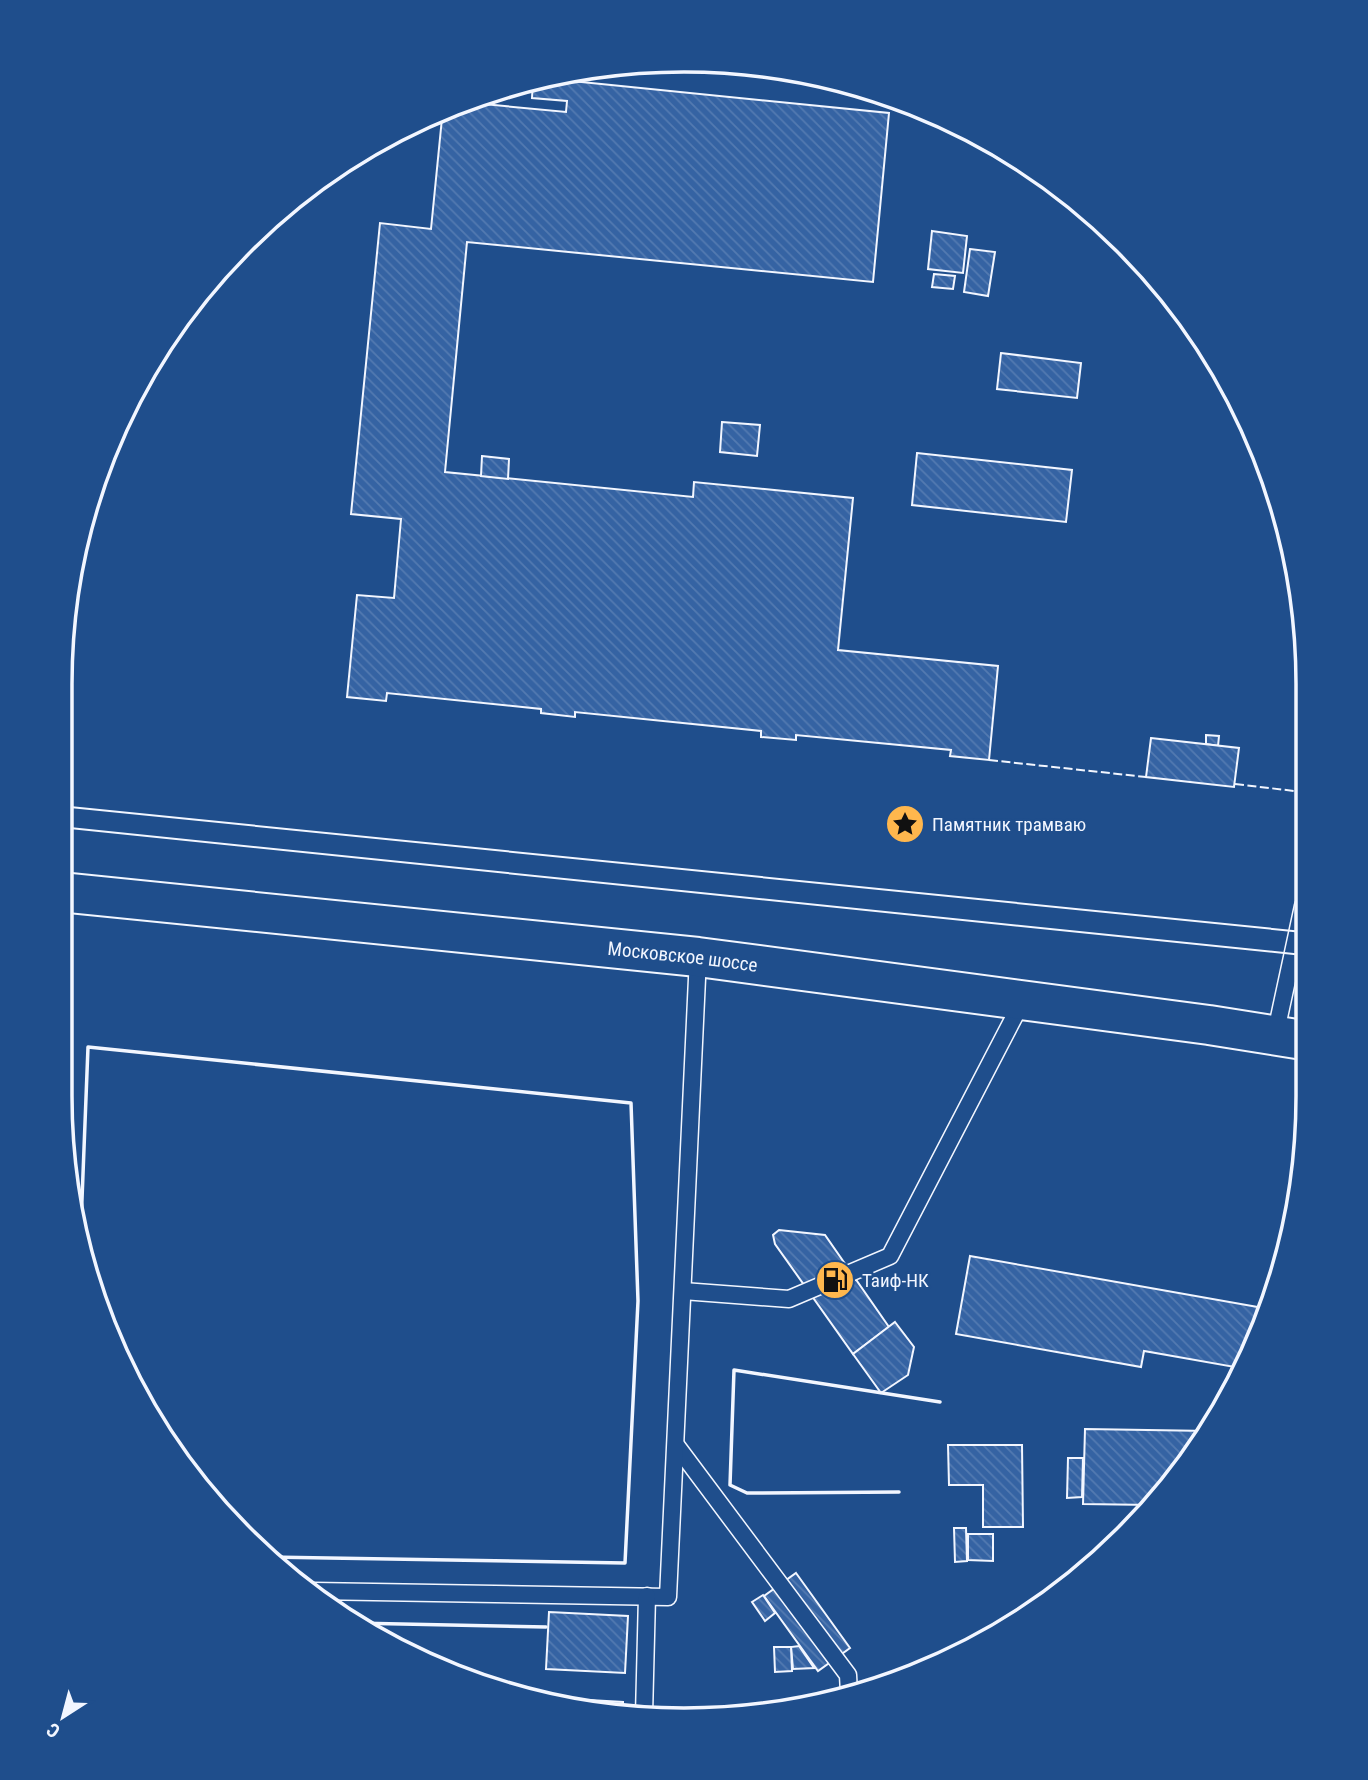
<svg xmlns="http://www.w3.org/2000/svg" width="1368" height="1780" font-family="'Roboto Condensed',sans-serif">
<defs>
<pattern id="building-back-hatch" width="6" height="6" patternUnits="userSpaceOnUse" patternTransform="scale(1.75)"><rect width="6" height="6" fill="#3563a3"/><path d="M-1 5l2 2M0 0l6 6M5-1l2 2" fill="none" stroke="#537ab1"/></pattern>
</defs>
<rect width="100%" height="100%" fill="#1f4e8c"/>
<g fill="url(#building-back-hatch)" stroke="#f2f6ff" stroke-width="2">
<path d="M 542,78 L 889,113 L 873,282 L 467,242 L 445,472 L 693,497 L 694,482 L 853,498 L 838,650 L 998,666 L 989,760 L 950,756 L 951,750 L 796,735 L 796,740 L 761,737 L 761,731 L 575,712 L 575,717 L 541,713 L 541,709 L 387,693 L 386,701 L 347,697 L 357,595 L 394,598 L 401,519 L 351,514 L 380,223 L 431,229 L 443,108 L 462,102 L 566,112 L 567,101 L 532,98 L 533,80 Z"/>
<path d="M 932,231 L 967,236 L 963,273 L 928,269 Z"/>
<path d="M 970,249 L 995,252 L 988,296 L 964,292 Z"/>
<path d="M 934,274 L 955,276 L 953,289 L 932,287 Z"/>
<path d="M 1001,353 L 1081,363 L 1077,398 L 997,389 Z"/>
<path d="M 722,422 L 760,425 L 757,456 L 720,452 Z"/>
<path d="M 917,453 L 1072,470 L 1066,522 L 912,505 Z"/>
<path d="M 482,456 L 509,459 L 508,479 L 481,476 Z"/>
<path d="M 1206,735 L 1219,736 L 1218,746 L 1206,744 Z"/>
<path d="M 1151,738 L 1239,748 L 1234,787 L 1146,777 Z"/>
<path d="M 779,1230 L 825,1235 L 889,1327 L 853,1354 L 775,1244 L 773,1235 Z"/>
<path d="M 970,1256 L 1269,1309 L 1240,1368 L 1144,1351 L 1141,1367 L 956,1334 Z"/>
<path d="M 895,1322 L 914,1347 L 908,1375 L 881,1393 L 853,1354 Z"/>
<path d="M 1085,1429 L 1209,1431 L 1203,1443 L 1152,1505 L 1083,1504 Z"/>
<path d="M 948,1445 L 1022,1445 L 1023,1527 L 983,1527 L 983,1485 L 949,1485 Z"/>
<path d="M 1068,1458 L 1083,1458 L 1082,1497 L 1067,1498 Z"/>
<path d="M 954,1528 L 966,1528 L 967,1561 L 955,1562 Z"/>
<path d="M 968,1534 L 993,1534 L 993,1561 L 968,1560 Z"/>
<path d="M 796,1573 L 850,1648 L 818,1671 L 764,1596 Z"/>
<path d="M 763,1595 L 775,1613 L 765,1621 L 752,1602 Z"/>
<path d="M 549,1612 L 628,1616 L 625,1673 L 546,1669 Z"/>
<path d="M 799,1646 L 814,1668 L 793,1669 L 791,1647 Z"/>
<path d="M 774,1647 L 791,1647 L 792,1671 L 775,1672 Z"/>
<path d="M 589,1700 L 623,1702 L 623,1712 L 589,1708 Z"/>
</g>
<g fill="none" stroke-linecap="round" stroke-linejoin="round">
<defs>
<g id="service">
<path d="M 1275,1036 L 1303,906"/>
<path d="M 683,1291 L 789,1299 L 890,1256 L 1023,1000"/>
<path d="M 676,1445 L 848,1675 L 849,1693"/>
<path d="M 313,1591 L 668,1597 L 698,957"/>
<path d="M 644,1715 L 647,1596"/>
</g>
<g id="primary">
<path id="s1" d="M 60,892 L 698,957 L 1209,1025 L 1303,1040"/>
</g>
</defs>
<use href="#service" stroke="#f2f6ff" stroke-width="19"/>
<use href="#primary" stroke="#f2f6ff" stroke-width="42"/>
<use href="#service" stroke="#1f4e8c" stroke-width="16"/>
<use href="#primary" stroke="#1f4e8c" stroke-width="38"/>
<g stroke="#f2f6ff" stroke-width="2">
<path d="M 60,806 L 1303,932"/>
<path d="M 60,827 L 1303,955"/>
</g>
<g stroke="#f2f6ff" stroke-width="2" stroke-dasharray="9 3.5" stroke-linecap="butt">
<path d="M 989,760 L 1146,777"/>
<path d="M 1235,784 L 1303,792"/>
</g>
<g stroke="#f2f6ff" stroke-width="3.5">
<path d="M 80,1250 L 88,1047 L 631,1103 L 638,1301 L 625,1563 L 268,1557"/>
<path d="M 899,1492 L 747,1493 L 730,1485 L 734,1370 L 940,1402"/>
<path d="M 353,1623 L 546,1627"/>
</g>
</g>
<defs>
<symbol id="sight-disc" viewBox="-11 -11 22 22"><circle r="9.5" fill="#ffb74d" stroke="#1f4e8c"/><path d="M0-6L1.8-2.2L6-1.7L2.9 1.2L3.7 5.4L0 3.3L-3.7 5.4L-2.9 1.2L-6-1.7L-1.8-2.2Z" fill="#111"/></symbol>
<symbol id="fuel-disc" viewBox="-11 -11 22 22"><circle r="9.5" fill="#ffb74d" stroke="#1f4e8c"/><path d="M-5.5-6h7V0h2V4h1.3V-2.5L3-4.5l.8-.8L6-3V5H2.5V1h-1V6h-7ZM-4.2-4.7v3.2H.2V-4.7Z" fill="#111"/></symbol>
</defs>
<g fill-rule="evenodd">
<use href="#sight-disc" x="883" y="802" width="44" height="44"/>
<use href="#fuel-disc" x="813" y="1258" width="44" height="44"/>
</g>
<g text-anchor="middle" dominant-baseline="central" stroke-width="5" stroke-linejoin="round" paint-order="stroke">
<g font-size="19" fill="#f2f6ff" stroke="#1f4e8c" text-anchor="start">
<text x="932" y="824">Памятник трамваю</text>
<text x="862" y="1280">Таиф-НК</text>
</g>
<g font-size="19" fill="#f2f6ff" stroke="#1f4e8c">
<text stroke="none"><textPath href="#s1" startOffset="626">Московское шоссе</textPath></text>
</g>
</g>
<path d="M0 0H1368V1780H0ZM684 72H684A612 612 0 0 1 1296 684V1096A612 612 0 0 1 684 1708H684A612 612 0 0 1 72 1096V684A612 612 0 0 1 684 72Z" fill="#1f4e8c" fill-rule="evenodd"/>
<path fill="none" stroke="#f2f6ff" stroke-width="3.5" d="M684 72H684A612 612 0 0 1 1296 684V1096A612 612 0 0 1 684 1708H684A612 612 0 0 1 72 1096V684A612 612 0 0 1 684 72Z"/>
<g transform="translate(63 1717) rotate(216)" stroke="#1f4e8c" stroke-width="5" paint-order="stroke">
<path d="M0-5L12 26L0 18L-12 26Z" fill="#f2f6ff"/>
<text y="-10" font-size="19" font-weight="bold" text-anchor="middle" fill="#f2f6ff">С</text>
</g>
</svg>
